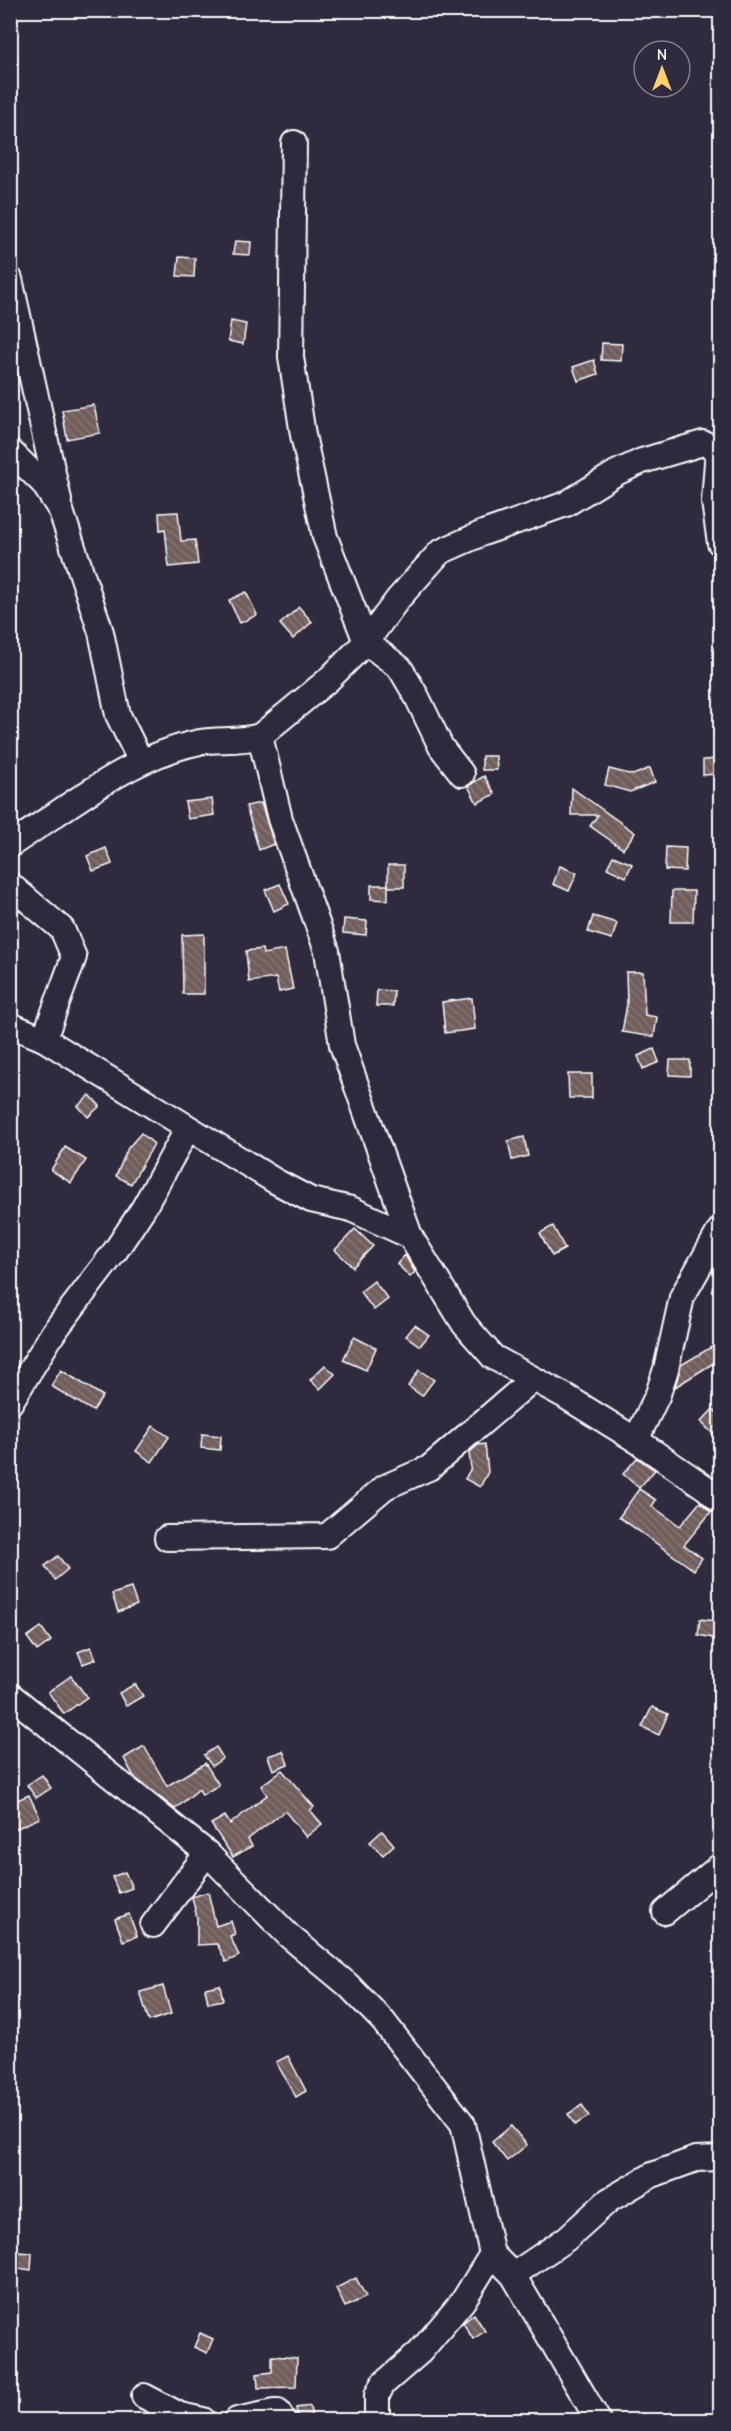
<svg xmlns="http://www.w3.org/2000/svg" width="731" height="2431" font-family="'Comic Neue',sans-serif">
<defs>
<pattern id="building-back-hatch" width="6" height="6" patternUnits="userSpaceOnUse" patternTransform="scale(1.5)"><rect width="6" height="6" fill="#6f5d5c"/><path d="M-1 5l2 2M0 0l6 6M5-1l2 2" fill="none" stroke="#857574"/></pattern>
</defs>
<rect width="100%" height="100%" fill="#2f2a3d"/>
<filter id="ink" filterUnits="userSpaceOnUse"><feTurbulence type="fractalNoise" baseFrequency=".0167" numOctaves="2"/><feDisplacementMap in="SourceGraphic" scale="12" xChannelSelector="R" yChannelSelector="G"/><feConvolveMatrix kernelMatrix="1 2 1 2 8 2 1 2 1" color-interpolation-filters="sRGB"/></filter>
<g filter="url(#ink)">
<g fill="url(#building-back-hatch)" stroke="#fff" stroke-width="1.5">
<path d="M 235,241 L 251,242 L 250,255 L 233,254 Z"/>
<path d="M 179,257 L 195,258 L 194,277 L 177,276 Z"/>
<path d="M 231,321 L 246,324 L 243,344 L 228,341 Z"/>
<path d="M 602,343 L 622,344 L 621,361 L 601,360 Z"/>
<path d="M 594,360 L 598,374 L 578,381 L 573,367 Z"/>
<path d="M 94,405 L 100,433 L 67,439 L 62,410 Z"/>
<path d="M 178,512 L 181,541 L 195,540 L 198,564 L 169,567 L 165,529 L 160,530 L 159,513 Z"/>
<path d="M 246,592 L 257,615 L 240,623 L 229,600 Z"/>
<path d="M 299,607 L 312,622 L 293,639 L 280,624 Z"/>
<path d="M 482,756 L 496,756 L 497,770 L 482,770 Z"/>
<path d="M 718,759 L 718,774 L 703,775 L 703,760 Z"/>
<path d="M 650,768 L 655,782 L 630,792 L 605,785 L 609,769 L 633,775 Z"/>
<path d="M 484,776 L 495,794 L 477,803 L 468,786 Z"/>
<path d="M 572,788 L 635,833 L 623,849 L 590,826 L 598,815 L 571,815 Z"/>
<path d="M 212,799 L 214,815 L 188,819 L 185,802 Z"/>
<path d="M 261,803 L 274,844 L 259,850 L 246,806 Z"/>
<path d="M 666,847 L 686,848 L 685,871 L 665,870 Z"/>
<path d="M 106,848 L 112,864 L 93,871 L 87,856 Z"/>
<path d="M 613,856 L 632,864 L 626,877 L 607,868 Z"/>
<rect x="388" y="865" width="16" height="22"/>
<path d="M 560,866 L 577,873 L 569,891 L 553,884 Z"/>
<path d="M 280,884 L 289,904 L 274,911 L 265,890 Z"/>
<path d="M 371,885 L 388,885 L 388,900 L 371,899 Z"/>
<path d="M 672,891 L 694,891 L 693,922 L 671,922 Z"/>
<path d="M 593,916 L 617,923 L 612,939 L 588,932 Z"/>
<path d="M 344,919 L 367,921 L 366,935 L 343,933 Z"/>
<path d="M 204,934 L 204,994 L 183,994 L 182,935 Z"/>
<path d="M 262,949 L 263,954 L 285,950 L 293,989 L 279,992 L 276,978 L 249,982 L 246,951 Z"/>
<path d="M 626,972 L 643,972 L 645,1015 L 657,1017 L 654,1037 L 622,1032 L 627,1004 Z"/>
<path d="M 377,990 L 394,991 L 393,1006 L 376,1006 Z"/>
<path d="M 472,998 L 475,1029 L 445,1033 L 442,1002 Z"/>
<path d="M 654,1049 L 659,1062 L 643,1069 L 638,1056 Z"/>
<path d="M 670,1060 L 690,1060 L 690,1076 L 669,1075 Z"/>
<path d="M 568,1074 L 592,1074 L 592,1098 L 569,1098 Z"/>
<path d="M 90,1095 L 100,1106 L 88,1117 L 78,1106 Z"/>
<path d="M 141,1133 L 154,1144 L 131,1184 L 116,1176 L 128,1148 Z"/>
<path d="M 524,1137 L 528,1156 L 512,1160 L 508,1141 Z"/>
<path d="M 65,1147 L 86,1160 L 71,1183 L 51,1170 Z"/>
<path d="M 553,1226 L 565,1249 L 552,1256 L 540,1233 Z"/>
<path d="M 355,1229 L 373,1246 L 353,1267 L 335,1250 Z"/>
<path d="M 405,1255 L 415,1272 L 410,1277 L 397,1264 Z"/>
<path d="M 374,1281 L 388,1299 L 374,1310 L 360,1292 Z"/>
<path d="M 415,1325 L 429,1335 L 420,1346 L 406,1336 Z"/>
<path d="M 354,1337 L 376,1348 L 366,1370 L 343,1360 Z"/>
<path d="M 720,1342 L 720,1359 L 675,1387 L 681,1365 Z"/>
<path d="M 325,1365 L 335,1374 L 320,1389 L 310,1380 Z"/>
<path d="M 61,1370 L 103,1396 L 93,1411 L 51,1386 Z"/>
<path d="M 419,1370 L 434,1380 L 422,1396 L 408,1386 Z"/>
<path d="M 713,1409 L 720,1416 L 720,1441 L 701,1422 Z"/>
<path d="M 153,1426 L 169,1437 L 152,1462 L 136,1451 Z"/>
<path d="M 202,1434 L 221,1436 L 220,1450 L 201,1448 Z"/>
<path d="M 485,1444 L 488,1472 L 480,1487 L 465,1479 L 471,1468 L 469,1453 L 478,1445 Z"/>
<path d="M 637,1458 L 655,1470 L 639,1488 L 623,1474 Z"/>
<path d="M 639,1489 L 656,1500 L 652,1506 L 680,1526 L 700,1502 L 711,1512 L 684,1545 L 702,1558 L 694,1570 L 619,1517 Z"/>
<path d="M 58,1556 L 68,1569 L 55,1580 L 45,1566 Z"/>
<path d="M 131,1588 L 137,1605 L 118,1612 L 112,1594 Z"/>
<path d="M 700,1619 L 715,1621 L 713,1638 L 698,1635 Z"/>
<path d="M 41,1627 L 51,1641 L 37,1651 L 27,1637 Z"/>
<path d="M 91,1647 L 96,1659 L 83,1664 L 78,1652 Z"/>
<path d="M 71,1676 L 87,1697 L 64,1714 L 48,1692 Z"/>
<path d="M 135,1684 L 143,1696 L 126,1706 L 119,1693 Z"/>
<path d="M 652,1707 L 668,1714 L 659,1735 L 642,1727 Z"/>
<path d="M 144,1746 L 167,1786 L 205,1763 L 219,1785 L 202,1795 L 199,1789 L 175,1809 L 134,1777 L 124,1758 Z"/>
<path d="M 216,1747 L 223,1758 L 212,1766 L 204,1755 Z"/>
<path d="M 283,1751 L 288,1764 L 273,1770 L 268,1756 Z"/>
<path d="M 282,1770 L 314,1807 L 310,1810 L 322,1824 L 306,1837 L 285,1811 L 248,1839 L 252,1846 L 233,1857 L 211,1824 L 225,1816 L 230,1824 L 267,1795 L 261,1786 Z"/>
<path d="M 42,1775 L 51,1788 L 36,1798 L 27,1785 Z"/>
<path d="M 29,1795 L 40,1818 L 15,1829 L 10,1819 L 10,1803 Z"/>
<path d="M 382,1831 L 394,1845 L 383,1855 L 370,1842 Z"/>
<path d="M 125,1872 L 132,1888 L 119,1893 L 112,1877 Z"/>
<path d="M 208,1892 L 216,1926 L 231,1921 L 235,1934 L 230,1936 L 239,1956 L 226,1962 L 217,1944 L 197,1945 L 197,1918 L 192,1897 Z"/>
<path d="M 129,1914 L 137,1936 L 123,1941 L 115,1919 Z"/>
<path d="M 220,1985 L 223,2000 L 208,2003 L 205,1988 Z"/>
<path d="M 163,1986 L 171,2014 L 149,2021 L 140,1992 Z"/>
<path d="M 288,2056 L 306,2091 L 296,2097 L 276,2062 Z"/>
<path d="M 582,2105 L 589,2116 L 575,2125 L 568,2114 Z"/>
<path d="M 511,2126 L 527,2145 L 507,2161 L 492,2142 Z"/>
<path d="M 18,2252 L 32,2253 L 31,2270 L 17,2268 Z"/>
<path d="M 356,2278 L 366,2297 L 345,2307 L 336,2288 Z"/>
<path d="M 474,2314 L 485,2331 L 473,2339 L 463,2323 Z"/>
<path d="M 200,2333 L 213,2339 L 207,2353 L 194,2347 Z"/>
<path d="M 272,2356 L 297,2358 L 296,2387 L 258,2388 L 257,2374 L 272,2372 Z"/>
<path d="M 310,2406 L 312,2421 L 298,2421 L 296,2408 Z"/>
</g>
<g fill="none" stroke-linecap="round" stroke-linejoin="round">
<defs>
<g id="minor">
<path d="M 294,143 L 291,357 L 303,435 L 325,537 L 366,642 L 400,668 L 417,697 L 441,747 L 462,774"/>
<path d="M 10,279 L 59,500"/>
<path d="M 718,449 L 714,502 L 720,543"/>
<path d="M 10,451 L 43,483 L 61,511 L 101,632 L 118,715 L 141,762"/>
<path d="M 260,736 L 280,819 L 327,951 L 342,1045 L 410,1236"/>
<path d="M 10,845 C 69,807 130,756 200,742 C 220,739 240,742 260,736 L 328,680 L 366,642 L 398,599 L 440,552 L 483,533 L 566,504 L 616,473 L 642,461 L 703,443 L 720,449"/>
<path d="M 10,885 L 62,929 L 74,957 L 44,1039"/>
<path d="M 10,1025 L 44,1039 L 275,1181 L 311,1200 L 351,1209 L 410,1236 L 464,1324 L 493,1357 L 565,1396 L 636,1440 L 706,1488 L 720,1501"/>
<path d="M 10,1403 L 53,1333 L 116,1250 L 143,1209 L 188,1128"/>
<path d="M 636,1440 L 658,1394 L 666,1369 L 682,1297 L 720,1230"/>
<path d="M 167,1538 L 327,1536 L 385,1487 L 429,1468 L 533,1379"/>
<path d="M 10,1695 L 207,1853 L 289,1936 L 348,1985 L 383,2021 L 463,2124 L 492,2254 L 513,2275 L 598,2420"/>
<path d="M 665,1912 L 720,1866"/>
<path d="M 153,1925 L 207,1853"/>
<path d="M 513,2275 L 566,2239 L 609,2200 L 652,2175 L 696,2159 L 720,2158"/>
<path d="M 144,2396 L 180,2415 L 203,2420"/>
<path d="M 237,2420 L 274,2412 L 278,2412 L 283,2420"/>
<path d="M 377,2420 L 377,2395 L 383,2384 L 420,2352 L 463,2301 L 492,2254"/>
</g>
</defs>
<use href="#minor" stroke="#fff" stroke-width="28"/>
<use href="#minor" stroke="#2f2a3d" stroke-width="24"/>
</g>
</g>
<rect width="731" height="2431" fill="none" stroke="#2f2a3d" stroke-width="36"/>
<rect x="18" y="18" width="695" height="2395" fill="none" stroke="#fff" stroke-width="2" filter="url(#ink)"/>
<g transform="translate(662 69)"><circle r="28" fill="#2f2a3d" stroke="#827f8b" stroke-width="1.5"/>
<path d="M0-4.5L10 22L0 15L-10 22Z" fill="#ffd166"/>
<text y="-9" font-size="16" font-weight="bold" text-anchor="middle" fill="#ffffff">N</text>
</g>
</svg>
